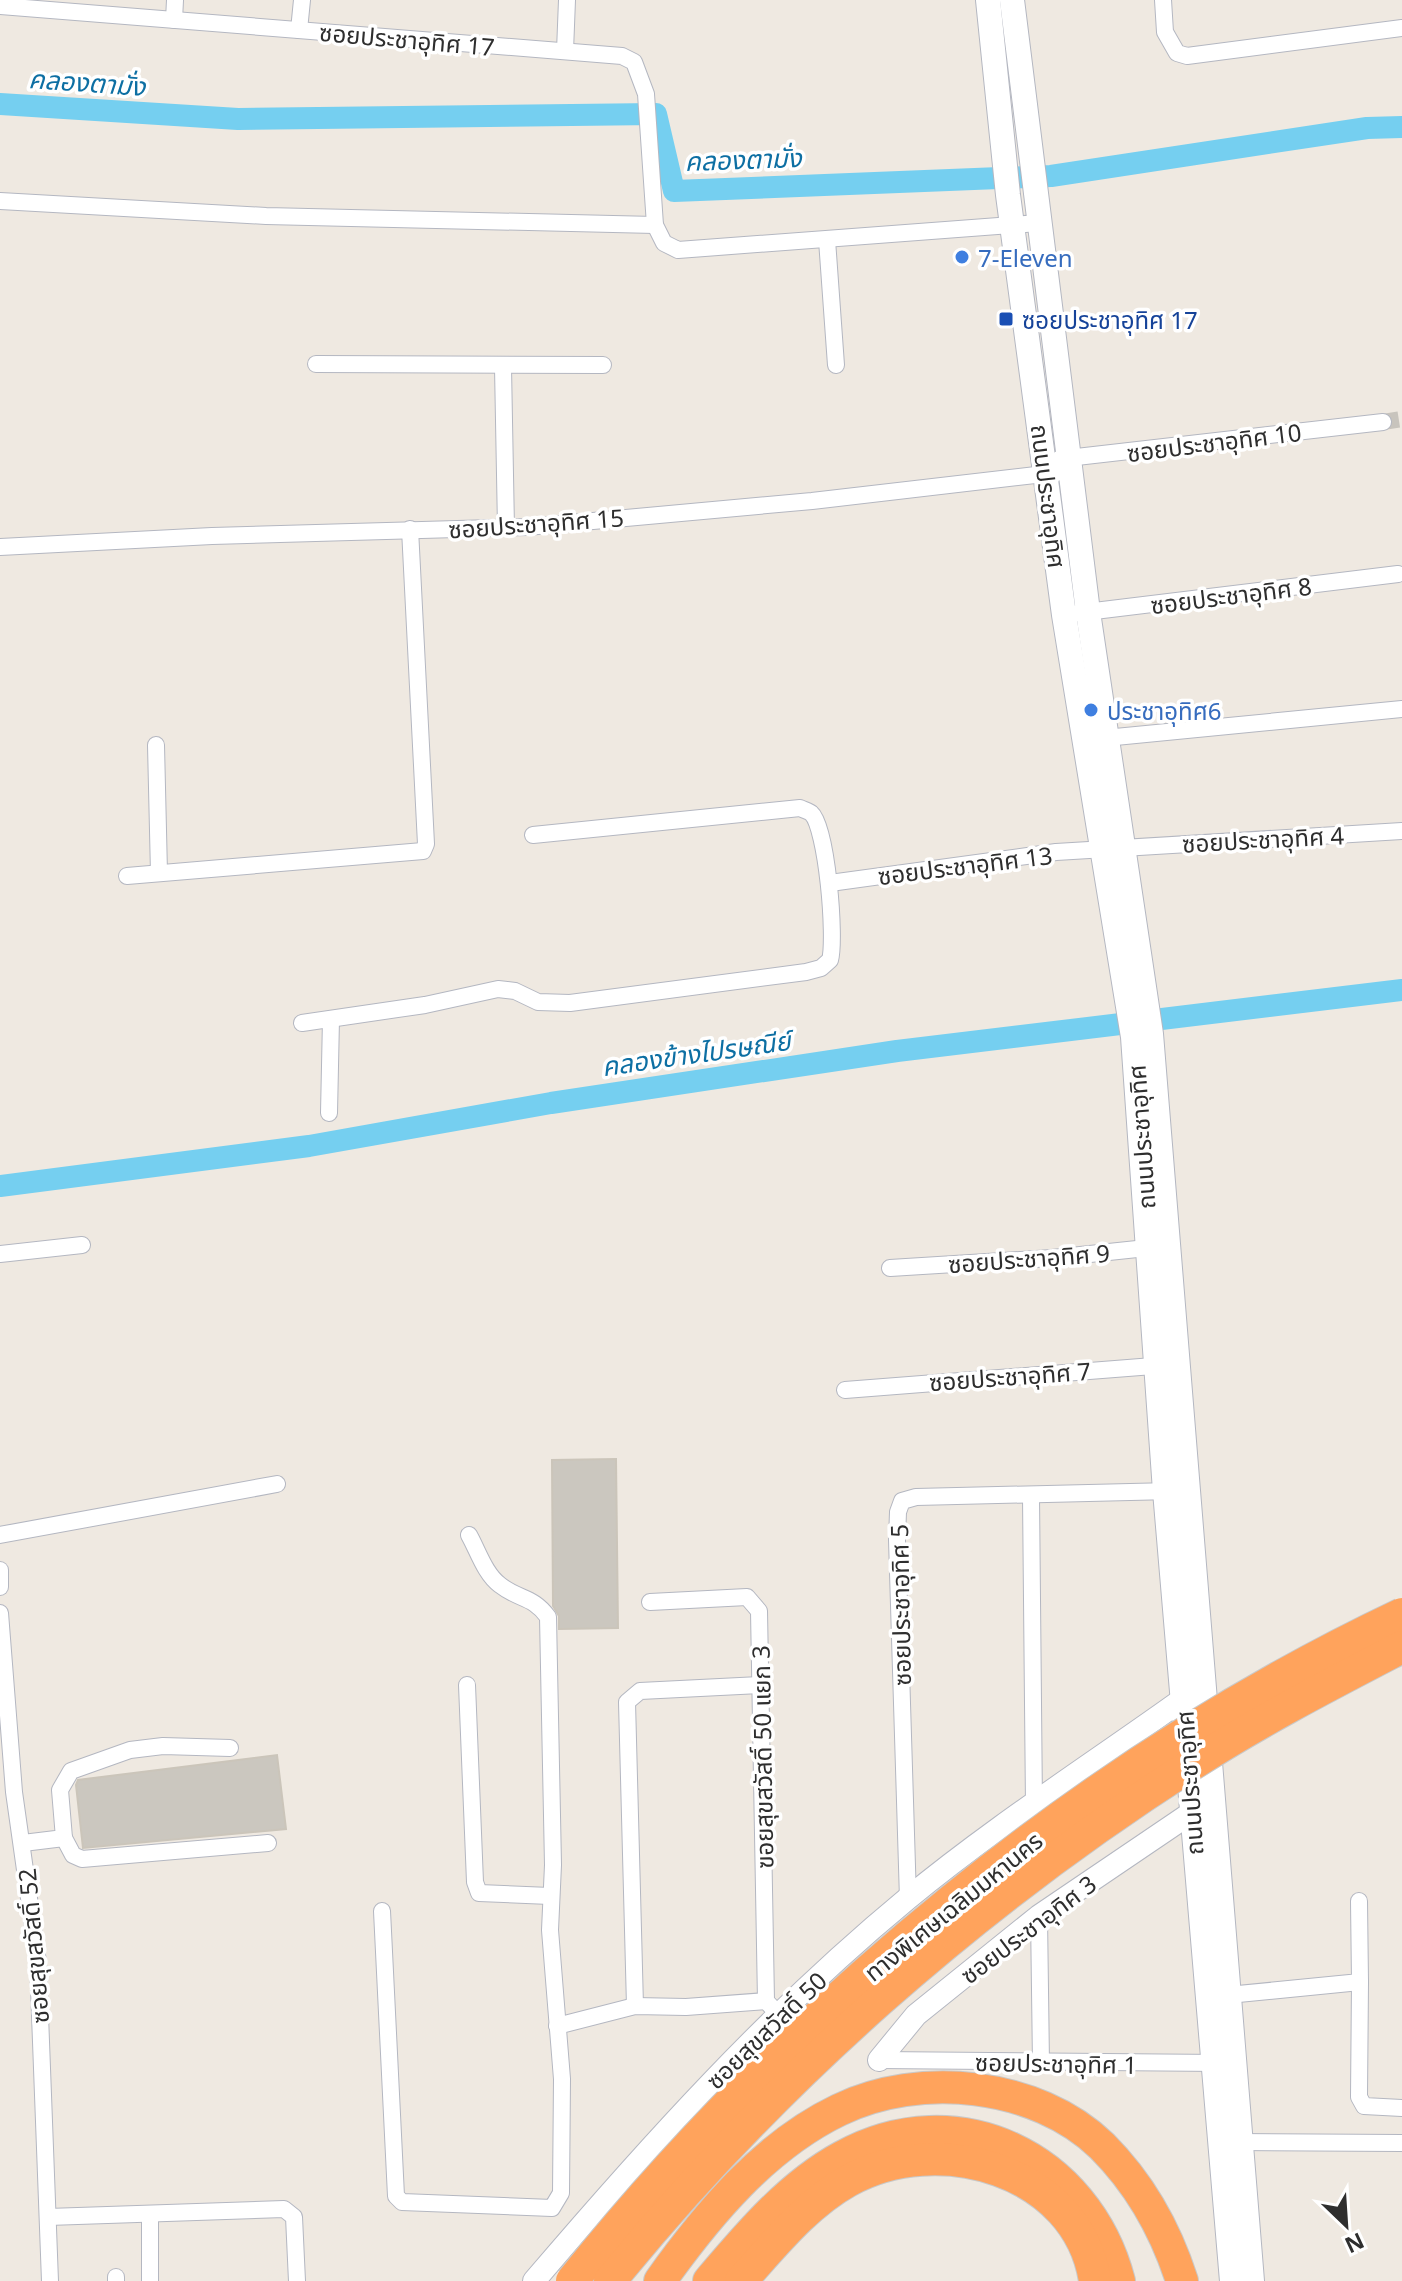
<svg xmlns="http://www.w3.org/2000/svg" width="1402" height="2281" font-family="'Noto Sans','Noto Sans Thai',sans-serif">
<rect width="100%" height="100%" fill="#efe9e1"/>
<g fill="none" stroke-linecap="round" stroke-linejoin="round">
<g stroke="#75cff0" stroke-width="22">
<path d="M 0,104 L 238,119 L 656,114 L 674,191 L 1051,176 L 1367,128 L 1402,127"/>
<path d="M 0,1186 L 309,1146 L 551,1103 L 897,1051 L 1402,990"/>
</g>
</g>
<g fill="#cbc7bf" stroke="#cbc5ba" stroke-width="2">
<path d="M 616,1459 L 618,1628 L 559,1629 L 559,1616 L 553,1606 L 552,1460 Z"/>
<path d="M 277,1755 L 286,1829 L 83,1848 L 76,1785 L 78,1780 Z"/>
</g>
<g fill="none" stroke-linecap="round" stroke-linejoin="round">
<path stroke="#c8c4bd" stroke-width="16" stroke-dasharray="16 8" stroke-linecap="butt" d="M 1383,422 L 1402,419"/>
<defs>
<g id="minor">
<path d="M 1163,0 L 1165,32 L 1177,53 L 1187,56 L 1402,28"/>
<path d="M 0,6 L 622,56 L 634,62 L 646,94 L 655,225 L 664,243 L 678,250 L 1038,223"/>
<path d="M 174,20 L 175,0"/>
<path d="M 299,30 L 302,0"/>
<path d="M 565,51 L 567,0"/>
<path d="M 0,201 L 266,216 L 655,225"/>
<path d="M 827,240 L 836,365"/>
<path d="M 316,364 L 603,365"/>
<path d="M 503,367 L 506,528"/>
<path d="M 1059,459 L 1383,422"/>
<path d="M 0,547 L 212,536 L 527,527 L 812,501 L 1070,471"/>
<path d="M 1078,613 L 1398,574"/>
<path d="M 1105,738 L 1402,709"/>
<path d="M 156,745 L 159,873"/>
<path d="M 127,876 L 423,851 L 426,844 L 410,529"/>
<path d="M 830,883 L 1056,852 L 1402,831"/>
<path d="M 302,1023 L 425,1005 L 498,989 L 515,991 L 538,1002 L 570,1003 L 806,972 L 821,968 L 830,960 C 836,939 827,827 811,813 C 810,812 802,809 800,808 L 533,835"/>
<path d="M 329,1113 L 331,1019"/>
<path d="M 0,1254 L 82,1245"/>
<path d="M 890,1268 L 1052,1258 L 1156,1247"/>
<path d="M 845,1390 L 1166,1365"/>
<path d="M 1031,1496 L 1034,1806"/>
<path d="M 0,1535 L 277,1484"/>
<path d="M 0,1570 L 0,1587"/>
<path d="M 650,1602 L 747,1597 L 759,1611 L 766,2001 L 779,2015"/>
<path d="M 0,1613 L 14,1792 L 38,1962 L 50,2281"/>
<path d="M 467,1685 L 475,1882 L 479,1893 L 550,1896"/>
<path d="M 64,1838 L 73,1855 L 82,1859 L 268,1843"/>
<path d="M 23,1843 L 64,1838 L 60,1790 L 71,1771 L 130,1750 L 163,1746 L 230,1748"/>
<path d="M 908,1899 L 897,1540 L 898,1512 L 902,1501 L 916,1497 L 1172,1491"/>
<path d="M 382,1911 L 396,2196 L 402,2202 L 552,2208 L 561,2193 L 562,2079 L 550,1930 L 553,1865 L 548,1617 C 533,1596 519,1600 500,1585 C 485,1574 478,1551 469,1535"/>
<path d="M 1039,1916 L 1041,2064"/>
<path d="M 1360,1982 L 1359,2097 L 1364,2106 L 1402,2108"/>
<path d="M 1228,1995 L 1360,1982 L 1359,1901"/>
<path d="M 635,2006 L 627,1702 L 640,1691 L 760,1685"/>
<path d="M 557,2026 L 635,2006 L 686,2007 L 766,2001"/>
<path d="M 879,2060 L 1221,2063"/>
<path d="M 1234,2142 L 1402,2143"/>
<path d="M 48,2217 L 284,2209 L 294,2217 L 297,2281"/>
<path d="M 116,2277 L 116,2281"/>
<path d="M 150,2281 L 150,2216"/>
</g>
<g id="tertiary">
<path d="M 879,2060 L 916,2015 L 1039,1916 L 1191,1813"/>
<path d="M 534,2281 C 650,2145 769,2013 907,1899 C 994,1827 1091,1765 1183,1699"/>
</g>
<g id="secondary">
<path d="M 988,0 L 1008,195 L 1064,615 L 1133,1037 L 1165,1491 L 1232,2281"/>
<path d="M 1012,0 L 1088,612 L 1151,1034 L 1252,2281"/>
</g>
<g id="motorway">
<path d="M 660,2281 C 707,2215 764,2146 839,2110 C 919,2071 1036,2082 1102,2146 C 1139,2183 1166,2231 1182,2281"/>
<path d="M 709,2281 C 748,2235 789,2186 842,2157 C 957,2093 1087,2157 1119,2281"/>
<path d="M 741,2281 C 773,2246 805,2205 848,2181 C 937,2131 1078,2169 1095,2281"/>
</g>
</defs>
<use href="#minor" stroke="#b4b7c1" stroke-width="18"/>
<use href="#tertiary" stroke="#b4b7c1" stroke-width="24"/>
<use href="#secondary" stroke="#b4b7c1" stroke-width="26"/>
<use href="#motorway" stroke="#c9c9c9" stroke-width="34"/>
<use href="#minor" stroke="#fff" stroke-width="16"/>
<use href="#tertiary" stroke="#fff" stroke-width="22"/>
<use href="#secondary" stroke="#fff" stroke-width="24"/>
<use href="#motorway" stroke="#ffa35c" stroke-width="32"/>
<defs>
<g id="motorway-bridge">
<path d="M 572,2281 C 791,2008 1085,1764 1402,1614"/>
<path d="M 610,2281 C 774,2080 972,1905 1191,1765 C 1259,1721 1331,1684 1402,1647"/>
</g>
</defs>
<use href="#motorway-bridge" stroke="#c9c9c9" stroke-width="34" stroke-linecap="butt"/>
<use href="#motorway-bridge" stroke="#ffa35c" stroke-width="32"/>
</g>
<g fill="#3f7fe0" stroke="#fff" stroke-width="3">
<circle cx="962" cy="257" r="8"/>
<circle cx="1091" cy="710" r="8"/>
</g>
<rect fill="#1a4fb4" stroke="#fff" stroke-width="3" x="998" y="311" width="16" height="16" rx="4"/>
<g text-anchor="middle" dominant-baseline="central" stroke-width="7" stroke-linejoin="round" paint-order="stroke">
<g font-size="24" fill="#2e2e2e" stroke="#fff">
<text transform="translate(407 39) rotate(5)">ซอยประชาอุทิศ 17</text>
<text transform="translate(1214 442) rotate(-7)">ซอยประชาอุทิศ 10</text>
<text transform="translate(1049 496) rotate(83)">ถนนประชาอุทิศ</text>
<text transform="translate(536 523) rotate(-4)">ซอยประชาอุทิศ 15</text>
<text transform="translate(1231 595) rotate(-7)">ซอยประชาอุทิศ 8</text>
<text transform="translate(1263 839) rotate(-3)">ซอยประชาอุทิศ 4</text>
<text transform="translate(965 865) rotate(-7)">ซอยประชาอุทิศ 13</text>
<text transform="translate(1141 1137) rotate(-94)">ถนนประชาอุทิศ</text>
<text transform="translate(1029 1258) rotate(-4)">ซอยประชาอุทิศ 9</text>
<text transform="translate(1010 1376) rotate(-4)">ซอยประชาอุทิศ 7</text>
<text transform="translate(900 1605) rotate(-91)">ซอยประชาอุทิศ 5</text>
<text transform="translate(762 1757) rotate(-91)">ฃอยสุขสวัสดิ์ 50 แยก 3</text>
<text transform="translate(1189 1783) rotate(-94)">ถนนประชาอุทิศ</text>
<text transform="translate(953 1906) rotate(-39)">ทางพิเศษเฉลิมมหานคร</text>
<text transform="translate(1028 1929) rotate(-37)">ซอยประชาอุทิศ 3</text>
<text transform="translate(33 1946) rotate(-95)">ซอยสุขสวัสดิ์ 52</text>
<text transform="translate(766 2030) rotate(-44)">ซอยสุขสวัสดิ์ 50</text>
<text transform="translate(1056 2063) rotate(1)">ซอยประชาอุทิศ 1</text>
</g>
<g font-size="24" fill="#366cbe" stroke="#fff" text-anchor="start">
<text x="978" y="257">7-Eleven</text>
<text x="1107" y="710">ประชาอุทิศ6</text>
</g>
<g font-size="24" fill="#164399" stroke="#fff" text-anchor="start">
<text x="1022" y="319">ซอยประชาอุทิศ 17</text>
</g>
<g font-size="26" font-style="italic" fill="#0d6fa3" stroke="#fff">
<text transform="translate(87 82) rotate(4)">คลองตามั่ง</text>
<text transform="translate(743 159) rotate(-2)">คลองตามั่ง</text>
<text transform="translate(696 1053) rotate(-8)">คลองข้างไปรษณีย์</text>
</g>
</g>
<g transform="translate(1346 2225) rotate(155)" stroke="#ffffff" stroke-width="6" paint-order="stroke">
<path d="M0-6L14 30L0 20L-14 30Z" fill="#2e2e2e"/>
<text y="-12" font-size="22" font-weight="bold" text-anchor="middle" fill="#2e2e2e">N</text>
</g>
</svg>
